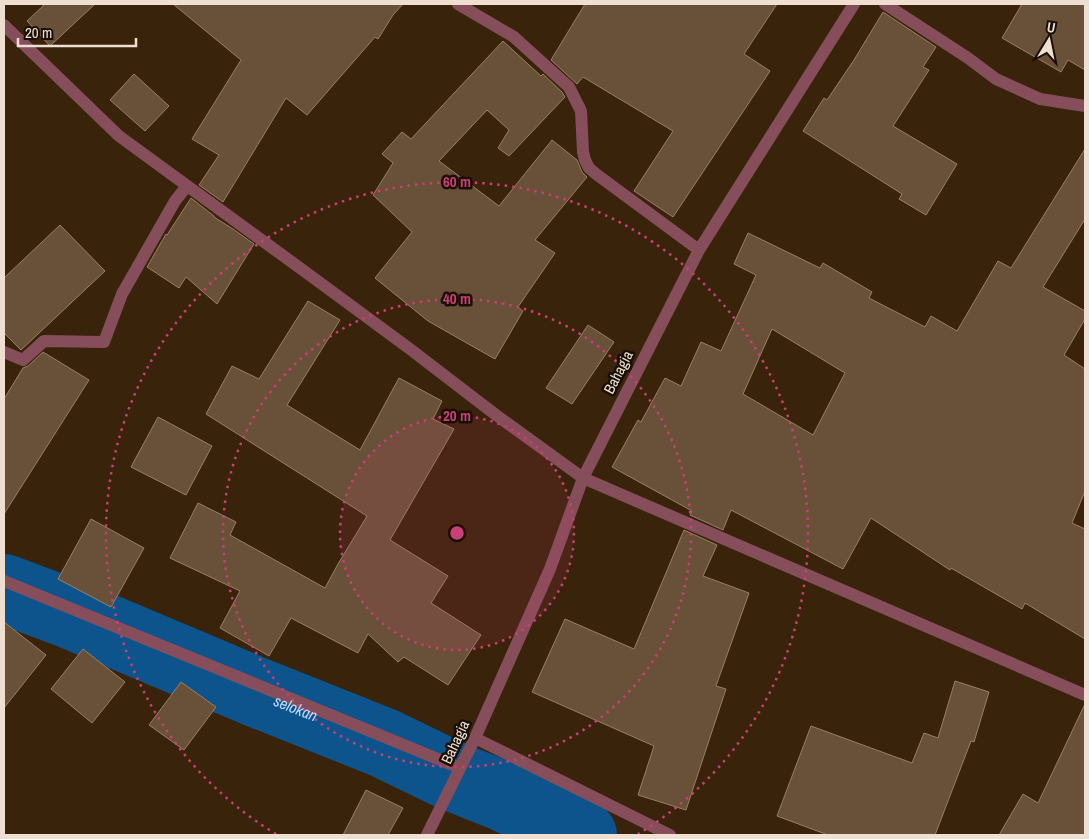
<svg xmlns="http://www.w3.org/2000/svg" width="1089" height="839" font-family="'Archivo Narrow',sans-serif">
<rect width="100%" height="100%" fill="#39230b"/>
<g fill="none" stroke-linecap="round" stroke-linejoin="round">
<path stroke="#0d548c" stroke-width="70" id="s1" d="M 4,589 L 71,614 L 256,692 L 384,743 L 452,776 L 505,797 L 582,835"/>
</g>
<g fill="#695038" stroke="#9a7f65" fill-rule="evenodd">
<path d="M 45,4 L 95,4 L 50,46 L 27,21 Z"/>
<path d="M 173,4 L 403,4 L 393,15 L 378,39 L 375,37 L 307,115 L 286,98 L 223,202 L 199,185 L 219,155 L 192,139 L 241,60 Z"/>
<path d="M 585,4 L 777,4 L 744,54 L 770,71 L 673,217 L 634,191 L 673,131 L 583,77 L 577,84 L 551,60 Z"/>
<path d="M 1022,4 L 1085,4 L 1085,70 L 1068,60 L 1061,72 L 1002,38 Z"/>
<path d="M 883,12 L 936,47 L 923,67 L 929,70 L 893,126 L 957,164 L 926,215 L 899,199 L 902,194 L 803,131 L 824,98 L 827,100 L 854,60 Z"/>
<path d="M 503,41 L 541,76 L 543,74 L 562,92 L 565,97 L 509,156 L 498,148 L 509,130 L 487,110 L 439,161 L 499,206 L 552,140 L 577,160 L 582,172 L 587,177 L 535,240 L 555,253 L 518,307 L 523,311 L 495,359 L 428,321 L 375,278 L 412,232 L 373,195 L 393,163 L 382,154 L 402,132 L 411,139 Z"/>
<path d="M 134,74 L 169,106 L 145,131 L 110,100 Z"/>
<path d="M 1085,149 L 1085,219 L 1043,287 L 1085,311 L 1085,319 L 1064,355 L 1085,369 L 1085,491 L 1072,523 L 1085,529 L 1085,639 L 1025,603 L 1022,609 L 951,568 L 950,570 L 871,518 L 843,569 L 731,510 L 723,530 L 690,515 L 692,511 L 612,467 L 638,420 L 641,422 L 665,378 L 681,386 L 701,342 L 721,351 L 756,275 L 734,264 L 748,233 L 820,268 L 823,263 L 872,292 L 869,298 L 925,327 L 931,316 L 957,331 L 998,261 L 1011,268 ZM 772,329 L 845,373 L 813,435 L 743,394 Z"/>
<path d="M 191,198 L 214,216 L 214,217 L 233,229 L 254,244 L 217,304 L 186,277 L 179,288 L 147,267 L 166,234 L 167,235 Z"/>
<path d="M 60,225 L 105,271 L 21,350 L 4,333 L 4,278 Z"/>
<path d="M 308,301 L 340,320 L 287,405 L 360,450 L 399,378 L 442,401 L 433,419 L 454,429 L 390,540 L 448,576 L 431,603 L 481,635 L 448,685 L 404,657 L 398,662 L 368,634 L 358,653 L 291,618 L 269,656 L 220,628 L 240,591 L 170,558 L 198,503 L 236,522 L 230,535 L 325,588 L 338,564 L 367,516 L 206,414 L 232,366 L 259,379 Z"/>
<path d="M 588,325 L 614,342 L 572,404 L 546,388 Z"/>
<path d="M 43,352 L 89,380 L 4,514 L 4,399 L 23,368 L 28,366 Z"/>
<path d="M 158,417 L 212,446 L 186,495 L 131,467 Z"/>
<path d="M 91,519 L 144,548 L 111,607 L 58,579 Z"/>
<path d="M 684,530 L 717,545 L 703,576 L 749,593 L 716,686 L 726,689 L 686,810 L 638,795 L 654,746 L 532,692 L 565,619 L 634,649 Z"/>
<path d="M 4,622 L 46,655 L 4,708 Z"/>
<path d="M 83,649 L 125,682 L 92,723 L 51,689 Z"/>
<path d="M 955,681 L 989,692 L 974,742 L 971,741 L 935,835 L 828,835 L 777,816 L 811,726 L 912,763 L 924,733 L 938,738 Z"/>
<path d="M 181,682 L 216,707 L 184,750 L 149,725 Z"/>
<path d="M 1085,704 L 1085,835 L 999,835 L 1023,794 L 1038,803 Z"/>
<path d="M 366,790 L 403,808 L 388,835 L 343,835 Z"/>
</g>
<g fill="none" stroke-linecap="round" stroke-linejoin="round">
<g stroke="#864e5b" stroke-width="12">
<path d="M 458,4 L 514,37 L 569,87 L 581,111 L 583,152 L 585,160 L 589,168 L 596,174 L 699,250"/>
<path d="M 885,4 L 968,58 L 996,79 L 1040,99 L 1085,106"/>
<path d="M 4,25 L 119,136 L 315,279 L 410,349 L 496,415 L 583,478 L 1085,695"/>
<path d="M 4,352 L 23,360 L 44,341 L 104,342 L 122,294 L 175,201 L 187,186"/>
<path d="M 4,581 L 460,768"/>
<path d="M 475,738 L 670,835"/>
<path d="M 427,835 L 475,738 L 550,569 L 583,478 L 699,250 L 854,4"/>
</g>
</g>
<circle cx="457" cy="533" r="117" fill="#cb4073" fill-opacity=".12"/>
<g fill="none" stroke="#cb4073" stroke-width="2.5" stroke-dasharray="2.5 5">
<circle cx="457" cy="533" r="117"/>
<circle cx="457" cy="533" r="234"/>
<path d="M276 834A351 351 0 1 1 638 834"/>
</g>
<g text-anchor="middle" dominant-baseline="central" stroke-width="5" stroke-linejoin="round" paint-order="stroke">
<g font-size="15" fill="#eedfd1" stroke="#190f06">
<text transform="translate(618 372) rotate(-63)">Bahagia</text>
<text transform="translate(455 742) rotate(-65)">Bahagia</text>
</g>
<g font-size="16" font-style="italic" fill="#bbdbfc" stroke="#190f06">
<text stroke="none"><textPath href="#s1" startOffset="315">selokan</textPath></text>
</g>
</g>
<circle cx="457" cy="533" r="8" fill="#cb4073" stroke="#190f06" stroke-width="2.5"/>
<g font-size="15" text-anchor="middle" font-weight="bold" fill="#cb4073" stroke="#190f06" stroke-width="5" stroke-linejoin="round" paint-order="stroke">
<text x="457" y="187">60 m</text>
<text x="457" y="304">40 m</text>
<text x="457" y="421">20 m</text>
</g>
<rect width="1089" height="839" fill="none" stroke="#eedfd1" stroke-width="10"/>
<g transform="translate(1049 40) rotate(10)" stroke="#190f06" stroke-width="4" paint-order="stroke">
<path d="M0-4L9 19L0 12L-9 19Z" fill="#eedfd1"/>
<text y="-8" font-size="14" font-weight="bold" text-anchor="middle" fill="#eedfd1">U</text>
</g>
<path d="M18 38v8h118v-8" fill="none" stroke="#eedfd1" stroke-width="2.5"/>
<text x="25" y="38" font-size="15" fill="#eedfd1" stroke="#190f06" stroke-width="4" paint-order="stroke">20 m</text>
</svg>
